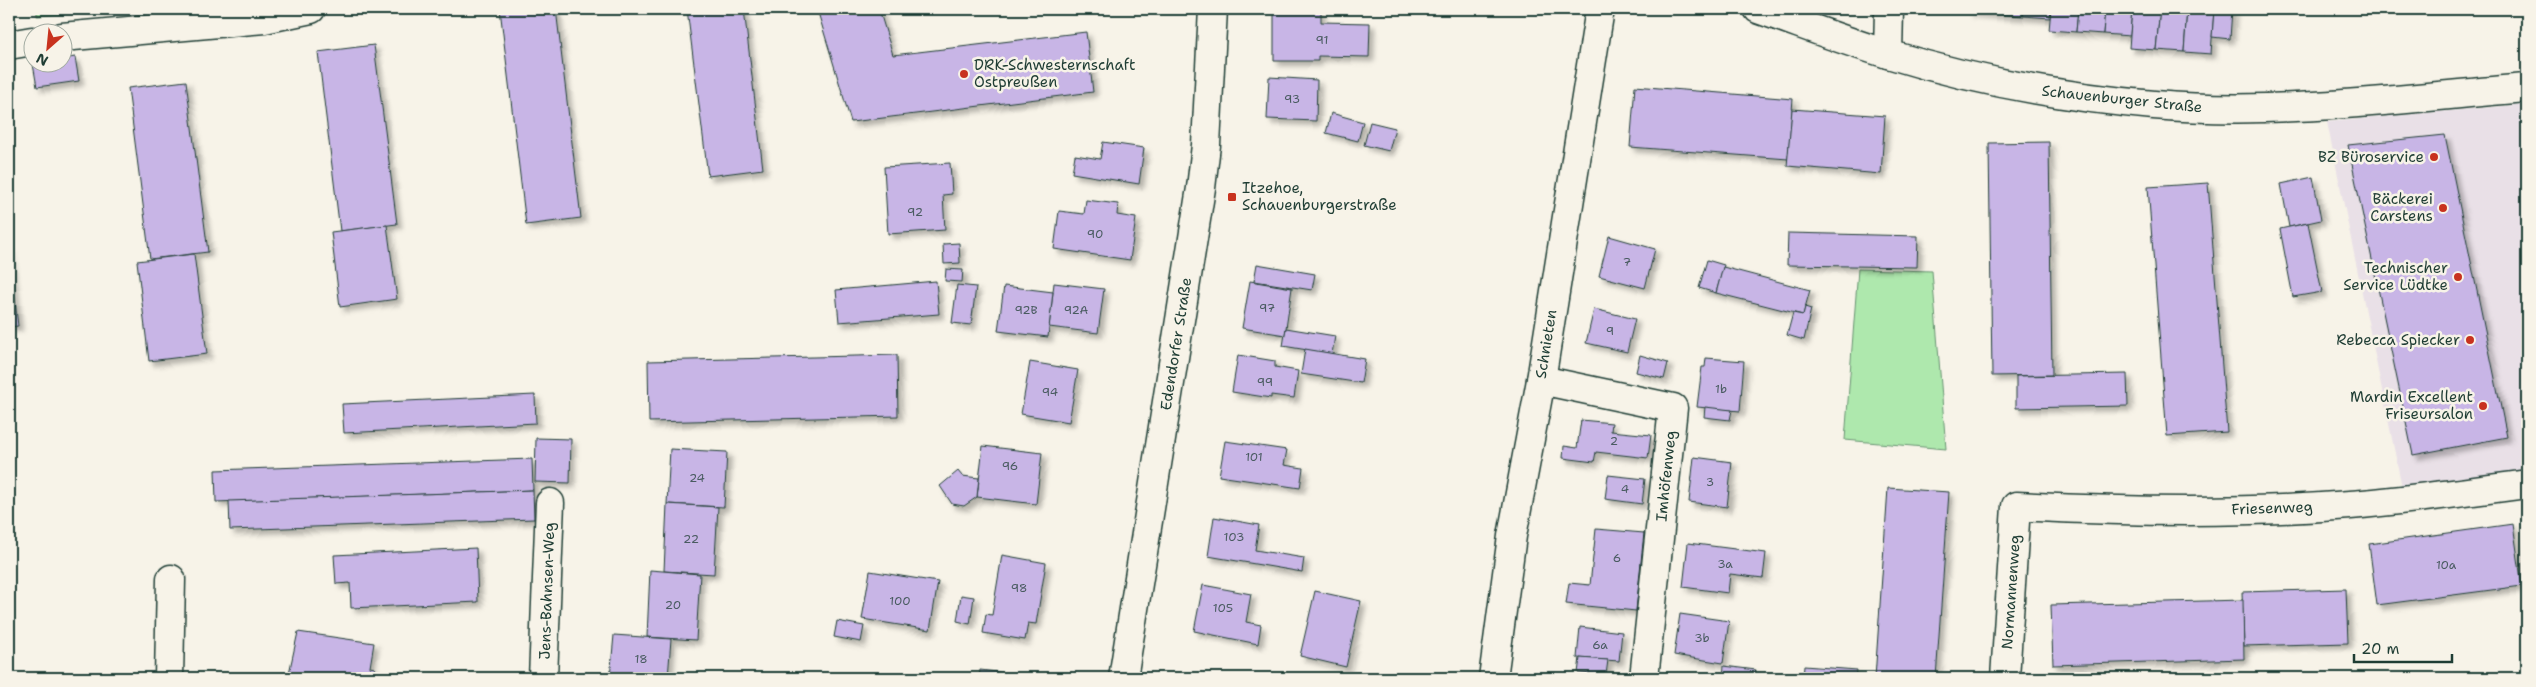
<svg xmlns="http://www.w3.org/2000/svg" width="2536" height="687" font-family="'Shantell Sans',sans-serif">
<defs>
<filter id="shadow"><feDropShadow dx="4.5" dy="4.5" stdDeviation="2.5" flood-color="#0004"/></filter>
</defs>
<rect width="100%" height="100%" fill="#f7f3e8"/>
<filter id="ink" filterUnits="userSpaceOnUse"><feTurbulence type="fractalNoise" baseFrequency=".02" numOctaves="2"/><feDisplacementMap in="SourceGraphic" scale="10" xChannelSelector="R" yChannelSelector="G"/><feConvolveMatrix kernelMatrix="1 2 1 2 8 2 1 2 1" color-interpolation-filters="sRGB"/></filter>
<g filter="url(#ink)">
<path fill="#e9e0e7" d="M 2527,104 L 2527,475 L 2403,492 L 2327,122 Z"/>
<g fill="#aee8ad" stroke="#669270">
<path d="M 37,9 L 131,9 L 37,16 Z"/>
<path d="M 1858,269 L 1932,271 L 1946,449 L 1845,440 Z"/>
</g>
<g fill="#c8b5e6" stroke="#1f3d34" filter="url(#shadow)">
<path d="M 500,9 L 556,9 L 581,218 L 526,225 Z"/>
<path d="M 687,9 L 744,9 L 763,169 L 708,176 Z"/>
<path d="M 817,9 L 879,9 L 893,55 L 1086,32 L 1093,92 L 851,122 Z"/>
<path d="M 1274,9 L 1321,9 L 1321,22 L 1370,23 L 1369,57 L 1318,56 L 1318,61 L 1274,61 Z"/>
<path d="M 1969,9 L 1996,9 L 1996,14 L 1969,12 Z"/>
<path d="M 1996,9 L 2024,9 L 2023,16 L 1996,14 Z"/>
<path d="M 2024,9 L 2051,9 L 2050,18 L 2023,16 Z"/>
<path d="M 2051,9 L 2078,9 L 2076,32 L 2049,30 Z"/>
<path d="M 2078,9 L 2105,9 L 2103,34 L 2076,32 Z"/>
<path d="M 2105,9 L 2132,9 L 2130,36 L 2103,34 Z"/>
<path d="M 2132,9 L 2160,9 L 2156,50 L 2129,48 Z"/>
<path d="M 2160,9 L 2187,9 L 2184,52 L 2156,50 Z"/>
<path d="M 2187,9 L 2214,10 L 2211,54 L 2184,52 Z"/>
<path d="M 2232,9 L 2230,39 L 2212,37 L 2214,9 Z"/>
<path d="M 374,45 L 397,224 L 340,231 L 318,52 Z"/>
<path d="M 75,57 L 79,81 L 37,87 L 33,64 L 62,62 L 62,59 Z"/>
<path d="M 1269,77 L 1317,80 L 1316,121 L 1267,119 Z"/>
<path d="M 186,81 L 208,252 L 150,259 L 128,88 Z"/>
<path d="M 1635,86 L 1793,99 L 1788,159 L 1630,147 Z"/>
<path d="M 1792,109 L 1885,116 L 1881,174 L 1787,166 Z"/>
<path d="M 1331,113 L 1363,122 L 1358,141 L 1326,133 Z"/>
<path d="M 1370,122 L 1395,128 L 1389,151 L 1364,145 Z"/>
<path d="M 2445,135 L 2507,437 L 2413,455 L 2348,145 Z"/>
<path d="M 1103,142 L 1144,148 L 1139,184 L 1072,173 L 1075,155 L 1100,159 Z"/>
<path d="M 2049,142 L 2052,375 L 1992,376 L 1989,143 Z"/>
<path d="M 950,163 L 952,194 L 943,195 L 945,230 L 888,234 L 884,167 Z"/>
<path d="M 2313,177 L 2321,220 L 2289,227 L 2281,184 Z"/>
<path d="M 2208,183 L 2227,432 L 2167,436 L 2148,187 Z"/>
<path d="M 1086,200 L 1118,204 L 1117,215 L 1136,218 L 1130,260 L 1054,249 L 1059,211 L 1084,214 Z"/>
<path d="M 2308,223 L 2322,292 L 2293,297 L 2280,229 Z"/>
<path d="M 387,225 L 397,299 L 340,307 L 331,232 Z"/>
<path d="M 1788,233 L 1918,236 L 1917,267 L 1787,265 Z"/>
<path d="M 1609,236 L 1655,249 L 1645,288 L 1599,276 Z"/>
<path d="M 959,243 L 960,263 L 944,264 L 943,244 Z"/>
<path d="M 9,249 L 18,326 L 9,327 Z"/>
<path d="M 194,254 L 207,354 L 149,361 L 137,261 Z"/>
<path d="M 1707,260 L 1724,265 L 1716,293 L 1699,288 Z"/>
<path d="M 1257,264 L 1315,274 L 1312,290 L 1254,281 Z"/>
<path d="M 1723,267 L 1810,290 L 1803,315 L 1716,293 Z"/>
<path d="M 946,269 L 963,270 L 962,282 L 945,281 Z"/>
<path d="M 936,281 L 939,314 L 839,322 L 836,290 Z"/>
<path d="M 1250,281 L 1292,288 L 1285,335 L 1242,328 Z"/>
<path d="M 1054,283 L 1104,289 L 1098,333 L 1049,327 Z"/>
<path d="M 957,285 L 976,287 L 971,325 L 952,323 Z"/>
<path d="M 1004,286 L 1053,292 L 1048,337 L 998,331 Z"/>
<path d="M 1805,307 L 1811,309 L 1804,340 L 1787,335 L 1793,313 L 1803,315 Z"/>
<path d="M 1594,309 L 1635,319 L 1627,352 L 1586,343 Z"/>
<path d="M 1286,328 L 1335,336 L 1332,354 L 1283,346 Z"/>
<path d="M 1305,349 L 1365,359 L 1361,383 L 1301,374 Z"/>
<path d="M 897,355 L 898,416 L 649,422 L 648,361 Z"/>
<path d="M 1238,355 L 1275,361 L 1275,367 L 1298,371 L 1294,398 L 1271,395 L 1271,398 L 1232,392 Z"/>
<path d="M 1640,355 L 1668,363 L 1664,379 L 1636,372 Z"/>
<path d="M 1706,358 L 1744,361 L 1740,411 L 1697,407 L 1702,367 L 1705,367 Z"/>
<path d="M 1030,362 L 1078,370 L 1069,422 L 1021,414 Z"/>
<path d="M 2127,374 L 2128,406 L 2016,408 L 2016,376 Z"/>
<path d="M 535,395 L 536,423 L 344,433 L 342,404 Z"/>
<path d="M 1705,407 L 1732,410 L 1730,420 L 1704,417 Z"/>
<path d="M 1581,420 L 1612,423 L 1611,431 L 1651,435 L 1648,458 L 1596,452 L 1594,462 L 1563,458 L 1564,446 L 1577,448 Z"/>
<path d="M 536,438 L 571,439 L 570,483 L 535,482 Z"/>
<path d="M 1225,441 L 1287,450 L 1284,465 L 1303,468 L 1300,488 L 1219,476 Z"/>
<path d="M 983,446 L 1042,453 L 1036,504 L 977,497 Z"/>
<path d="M 670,449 L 727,452 L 724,507 L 667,504 Z"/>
<path d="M 1694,457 L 1732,462 L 1727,507 L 1689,502 Z"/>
<path d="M 532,459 L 533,490 L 216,502 L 215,470 Z"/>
<path d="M 958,471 L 962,476 L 979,478 L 977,497 L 964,506 L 952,504 L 940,486 Z"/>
<path d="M 1608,475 L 1645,479 L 1642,504 L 1605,499 Z"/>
<path d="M 1888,488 L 1949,492 L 1936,678 L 1875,678 Z"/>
<path d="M 533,490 L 534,519 L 230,530 L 229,501 Z"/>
<path d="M 667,504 L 718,507 L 714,574 L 664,571 Z"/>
<path d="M 1214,517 L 1259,525 L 1255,550 L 1304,558 L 1302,572 L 1208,556 Z"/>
<path d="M 2513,524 L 2522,586 L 2377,605 L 2369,544 Z"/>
<path d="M 1596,529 L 1644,533 L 1636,611 L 1566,604 L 1569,583 L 1590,585 Z"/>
<path d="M 1688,543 L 1766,553 L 1763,578 L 1730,574 L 1728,593 L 1683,587 Z"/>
<path d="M 476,548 L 478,602 L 351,608 L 350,583 L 336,584 L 334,555 Z"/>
<path d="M 1002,555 L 1046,563 L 1036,624 L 1028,623 L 1025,640 L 983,633 L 986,614 L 992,615 Z"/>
<path d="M 650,570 L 700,574 L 696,640 L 647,637 Z"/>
<path d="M 870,571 L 938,582 L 930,630 L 862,619 Z"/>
<path d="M 1203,585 L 1251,594 L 1246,622 L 1261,625 L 1258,644 L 1194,631 Z"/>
<path d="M 2346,589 L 2348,643 L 2244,646 L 2242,592 Z"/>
<path d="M 1315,591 L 1361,601 L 1346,667 L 1300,656 Z"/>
<path d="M 961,595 L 974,597 L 970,624 L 957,621 Z"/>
<path d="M 2243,600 L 2244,659 L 2053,665 L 2051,605 Z"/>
<path d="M 1680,614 L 1729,621 L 1723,663 L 1674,655 Z"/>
<path d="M 837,621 L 864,626 L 861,642 L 834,637 Z"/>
<path d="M 1580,627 L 1622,632 L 1619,661 L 1577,658 Z"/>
<path d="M 298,632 L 374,643 L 370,667 L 375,668 L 373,678 L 288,678 Z"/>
<path d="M 614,635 L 671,639 L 668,678 L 610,678 Z"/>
<path d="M 1580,658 L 1608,660 L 1606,675 L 1578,673 Z"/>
<path d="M 1724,666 L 1756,670 L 1755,678 L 1723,678 Z"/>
<path d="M 1804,666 L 1857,670 L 1856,678 L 1803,678 Z"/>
<path d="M 980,670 L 1022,675 L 1021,678 L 979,678 Z"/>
</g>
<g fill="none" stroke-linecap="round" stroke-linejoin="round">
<defs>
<g id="minor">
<path d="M 1758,9 C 1801,24 1844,41 1888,54 C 1975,81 2064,97 2154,105 C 2279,116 2403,98 2527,88"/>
<path d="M 62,37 L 264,19 L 311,9"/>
<path d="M 9,45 L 32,41"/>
<path d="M 1888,54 L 1889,9"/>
<path d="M 1541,380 L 1673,408 L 1644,678"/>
<path d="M 169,678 L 171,579"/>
<path d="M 543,678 L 550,503"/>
<path d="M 1123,678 L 1201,188 L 1206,145 L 1213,9"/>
<path d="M 1493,678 L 1512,536 L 1541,380 L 1600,9"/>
<path d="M 2005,678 L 2016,506 C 2127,512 2239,514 2350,505 C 2409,500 2468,492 2527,484"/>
</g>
</defs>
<use href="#minor" stroke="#1f3d34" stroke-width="31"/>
<use href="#minor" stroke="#f7f3e8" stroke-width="28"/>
</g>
</g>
<g fill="#c8321e" stroke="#f7f3e8" stroke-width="2">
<circle cx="964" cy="74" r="5"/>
<circle cx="2434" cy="157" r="5"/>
<rect x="1227" y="192" width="10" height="10" rx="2.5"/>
<circle cx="2443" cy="208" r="5"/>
<circle cx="2458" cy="277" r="5"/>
<circle cx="2470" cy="340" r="5"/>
<circle cx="2483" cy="406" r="5"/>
</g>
<g text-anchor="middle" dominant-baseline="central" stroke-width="5" stroke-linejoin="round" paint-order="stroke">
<g font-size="12" fill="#495b60">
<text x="1322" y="40">91</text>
<text x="1292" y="99">93</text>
<text x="915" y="212">92</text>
<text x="1095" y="234">90</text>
<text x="1627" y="262">7</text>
<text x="1267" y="308">97</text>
<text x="1026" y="310">92B</text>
<text x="1076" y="310">92A</text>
<text x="1610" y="331">9</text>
<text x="1265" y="382">99</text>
<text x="1721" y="389">1b</text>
<text x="1050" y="392">94</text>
<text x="1614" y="441">2</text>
<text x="1254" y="457">101</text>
<text x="1010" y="466">96</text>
<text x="697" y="478">24</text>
<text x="1710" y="482">3</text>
<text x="1625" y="489">4</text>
<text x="1234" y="537">103</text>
<text x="691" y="539">22</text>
<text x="1617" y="558">6</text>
<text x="1725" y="564">3a</text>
<text x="2446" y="565">10a</text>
<text x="1019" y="588">98</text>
<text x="900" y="601">100</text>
<text x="673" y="605">20</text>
<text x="1223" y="608">105</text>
<text x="1702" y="638">3b</text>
<text x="1600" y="645">6a</text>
<text x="641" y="659">18</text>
</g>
<g font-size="15" fill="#1f3d34" stroke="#f7f3e8" text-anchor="end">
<text x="974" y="65" text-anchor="start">DRK-Schwesternschaft<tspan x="974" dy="17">Ostpreußen</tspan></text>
<text x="2424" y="157">BZ Büroservice</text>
<text x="1242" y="188" text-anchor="start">Itzehoe,<tspan x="1242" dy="17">Schauenburgerstraße</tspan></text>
<text x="2433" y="199">Bäckerei<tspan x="2433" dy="17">Carstens</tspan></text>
<text x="2448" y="268">Technischer<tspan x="2448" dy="17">Service Lüdtke</tspan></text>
<text x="2460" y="340">Rebecca Spiecker</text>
<text x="2473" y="397">Mardin Excellent<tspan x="2473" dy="17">Friseursalon</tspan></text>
</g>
<g font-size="15" fill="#1f3d34" stroke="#f7f3e8">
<text transform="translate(2122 99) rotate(6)">Schauenburger Straße</text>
<text transform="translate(1176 344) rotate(-81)">Edendorfer Straße</text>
<text transform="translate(1546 344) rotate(-81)">Schnieten</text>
<text transform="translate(1666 476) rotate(-84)">Imhöfenweg</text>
<text transform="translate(2272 508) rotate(-2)">Friesenweg</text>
<text transform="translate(547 591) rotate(-88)">Jens-Bahnsen-Weg</text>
<text transform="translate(2011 592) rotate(-86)">Normannenweg</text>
</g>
</g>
<rect width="2536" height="687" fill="none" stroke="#f7f3e8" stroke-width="30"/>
<rect x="15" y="15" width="2506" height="657" fill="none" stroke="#1f3d34" stroke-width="2" filter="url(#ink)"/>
<g transform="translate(48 48) rotate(207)"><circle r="24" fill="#f7f3e8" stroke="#a1aaa0"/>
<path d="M0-4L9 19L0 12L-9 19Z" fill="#c8321e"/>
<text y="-8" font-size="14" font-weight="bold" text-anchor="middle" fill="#1f3d34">N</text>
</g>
<path d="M2354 654v8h98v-8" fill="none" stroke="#1f3d34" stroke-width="2.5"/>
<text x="2361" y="654" font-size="15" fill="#1f3d34" stroke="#f7f3e8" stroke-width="4" paint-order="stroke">20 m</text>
</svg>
